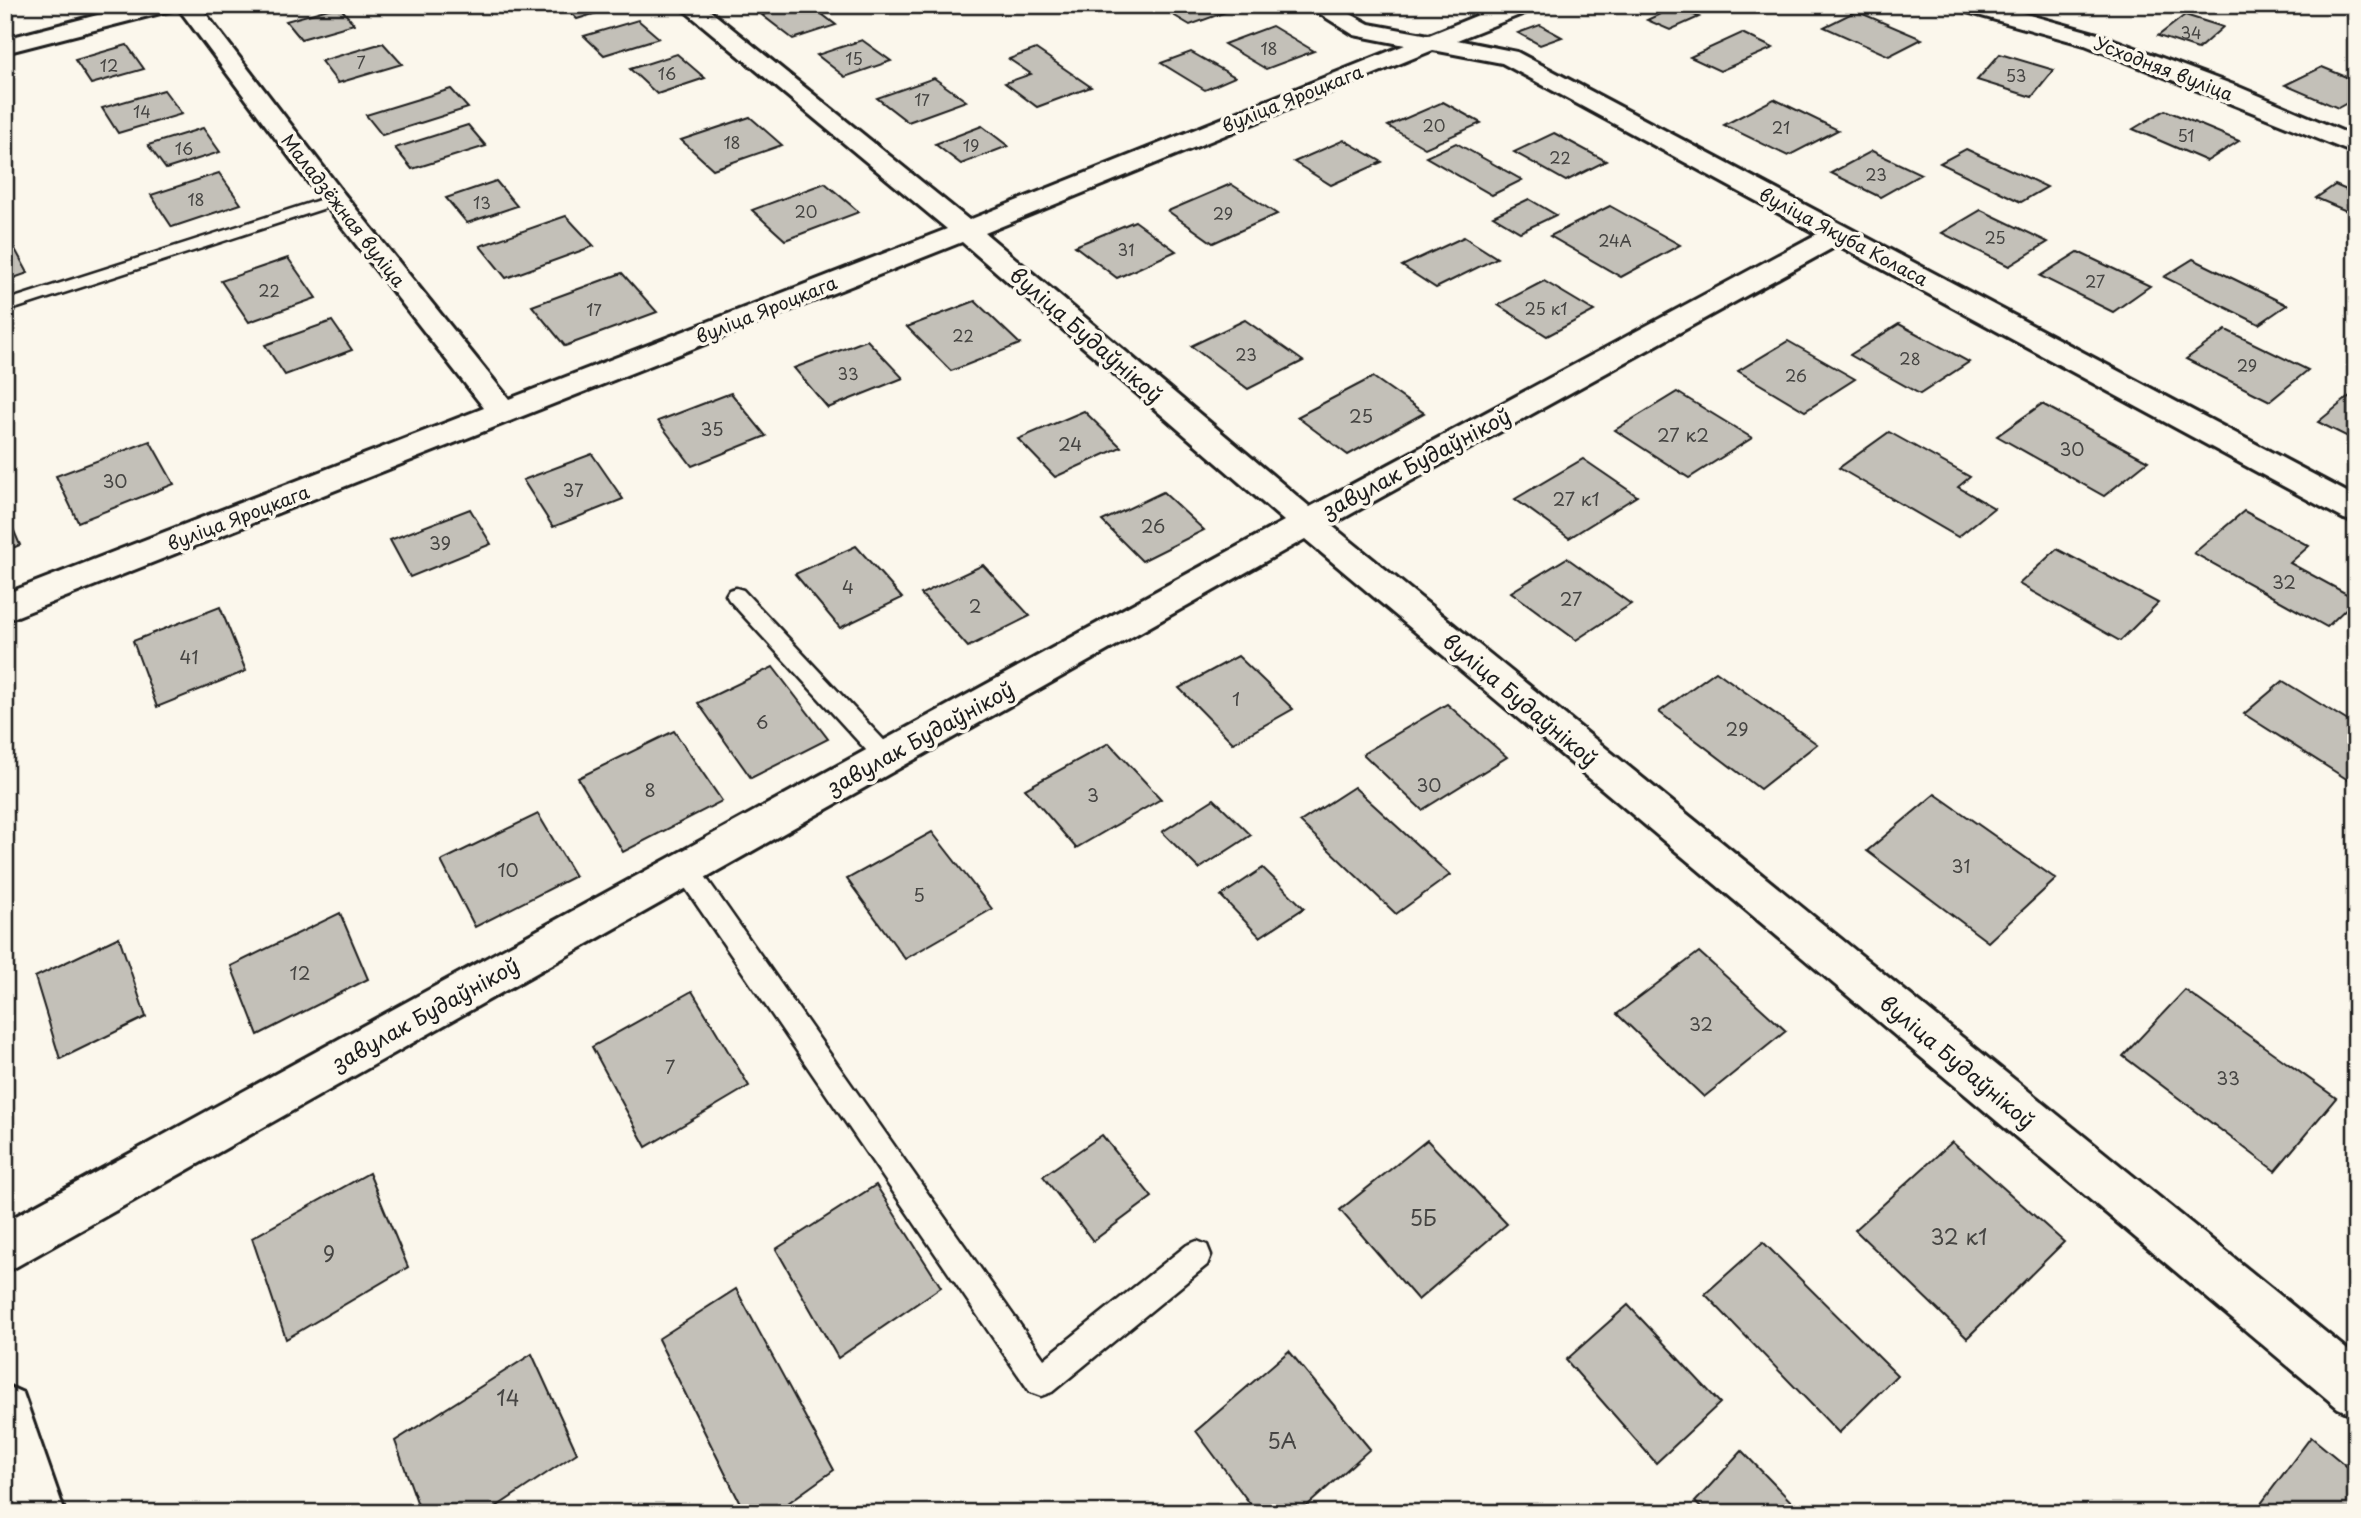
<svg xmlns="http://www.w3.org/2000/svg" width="2361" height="1518" font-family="'Playpen Sans',sans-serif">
<rect width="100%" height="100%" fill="#fbf7ec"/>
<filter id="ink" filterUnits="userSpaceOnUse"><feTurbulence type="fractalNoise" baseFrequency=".0143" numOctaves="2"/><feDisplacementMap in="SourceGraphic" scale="14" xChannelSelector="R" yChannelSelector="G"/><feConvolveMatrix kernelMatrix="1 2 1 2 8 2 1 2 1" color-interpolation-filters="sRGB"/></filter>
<g filter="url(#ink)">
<g fill="#c3c0b8" stroke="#1c1c1c" stroke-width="2">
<path d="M 563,5 L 614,5 L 616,7 L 577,19 Z"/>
<path d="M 792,5 L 810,5 L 836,25 L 793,39 L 762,15 Z"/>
<path d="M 1228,5 L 1234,9 L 1190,25 L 1158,6 Z"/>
<path d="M 339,6 L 354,24 L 301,39 L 286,21 Z"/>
<path d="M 1675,7 L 1699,17 L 1670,30 L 1647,20 Z"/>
<path d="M 1856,11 L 1922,39 L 1889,56 L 1824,27 Z"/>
<path d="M 2185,15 L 2223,27 L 2198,49 L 2158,36 Z"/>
<path d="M 638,20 L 659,38 L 604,55 L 584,36 Z"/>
<path d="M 1540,25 L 1562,37 L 1540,45 L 1518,33 Z"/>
<path d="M 1272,26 L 1314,51 L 1266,69 L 1224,44 Z"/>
<path d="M 1742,33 L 1773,48 L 1720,71 L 1690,57 Z"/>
<path d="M 862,40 L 891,61 L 845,77 L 817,55 Z"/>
<path d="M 383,43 L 402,64 L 338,83 L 321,61 Z"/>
<path d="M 127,45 L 144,69 L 91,84 L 75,60 Z"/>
<path d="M 1036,49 L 1091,87 L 1037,107 L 1005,83 L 1031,74 L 1009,59 Z"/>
<path d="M 1191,52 L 1235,77 L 1205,90 L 1161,63 Z"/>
<path d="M 677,54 L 705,78 L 657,94 L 630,69 Z"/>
<path d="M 2000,54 L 2054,70 L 2032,97 L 1977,80 Z"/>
<path d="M 2322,67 L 2356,81 L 2356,98 L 2338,108 L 2285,85 Z"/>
<path d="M 934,78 L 966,101 L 908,122 L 877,98 Z"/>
<path d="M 451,89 L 468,108 L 382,135 L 366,115 Z"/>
<path d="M 164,90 L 182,114 L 118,133 L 102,108 Z"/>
<path d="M 1774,99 L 1838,130 L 1788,156 L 1724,125 Z"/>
<path d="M 1443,102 L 1481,123 L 1425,148 L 1388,126 Z"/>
<path d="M 2165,110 L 2239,141 L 2207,161 L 2133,129 Z"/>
<path d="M 750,117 L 782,145 L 713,169 L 681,140 Z"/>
<path d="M 468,125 L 486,146 L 412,169 L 395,148 Z"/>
<path d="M 982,126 L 1008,146 L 961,164 L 935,144 Z"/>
<path d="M 203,128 L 220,152 L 166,169 L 148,145 Z"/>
<path d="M 1554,133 L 1606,161 L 1566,181 L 1514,152 Z"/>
<path d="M 1344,140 L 1382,162 L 1331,185 L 1294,162 Z"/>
<path d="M 1456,143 L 1522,180 L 1492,195 L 1426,157 Z"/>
<path d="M 1966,149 L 2047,187 L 2021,202 L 1940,163 Z"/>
<path d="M 1872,151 L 1921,174 L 1880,197 L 1831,173 Z"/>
<path d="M 219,173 L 241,204 L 172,227 L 151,195 Z"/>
<path d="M 496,181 L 517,206 L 467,223 L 446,198 Z"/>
<path d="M 825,183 L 859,212 L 785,240 L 752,210 Z"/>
<path d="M 1231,184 L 1277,214 L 1213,243 L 1168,211 Z"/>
<path d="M 2335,185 L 2356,194 L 2356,215 L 2316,198 Z"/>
<path d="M 1529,199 L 1556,215 L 1520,232 L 1493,216 Z"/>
<path d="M 1610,206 L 1680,245 L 1621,277 L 1550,236 Z"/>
<path d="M 1981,210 L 2048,242 L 2009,266 L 1942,233 Z"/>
<path d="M 566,216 L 594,246 L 506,278 L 480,246 Z"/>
<path d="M 1135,221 L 1176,251 L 1117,278 L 1075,246 Z"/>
<path d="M 1464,237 L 1497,258 L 1436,288 L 1402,266 Z"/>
<path d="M 9,238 L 28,273 L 5,281 L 5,239 Z"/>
<path d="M 2078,252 L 2150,286 L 2113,312 L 2040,276 Z"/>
<path d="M 288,258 L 316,298 L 249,322 L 221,281 Z"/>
<path d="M 2193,259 L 2287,305 L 2259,324 L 2164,277 Z"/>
<path d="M 622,273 L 657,312 L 565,346 L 532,306 Z"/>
<path d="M 1544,281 L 1594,311 L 1547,336 L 1498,305 Z"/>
<path d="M 975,301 L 1020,344 L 951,371 L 907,327 Z"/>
<path d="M 1245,320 L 1303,361 L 1248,389 L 1191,346 Z"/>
<path d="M 332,321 L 352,350 L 285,375 L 265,345 Z"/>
<path d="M 1899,324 L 1969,362 L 1920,394 L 1850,355 Z"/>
<path d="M 2226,330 L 2308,370 L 2270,401 L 2186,359 Z"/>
<path d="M 867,340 L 903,378 L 828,408 L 794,368 Z"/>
<path d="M 1788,341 L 1855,379 L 1805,411 L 1738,371 Z"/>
<path d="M 1373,377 L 1424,413 L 1348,455 L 1297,417 Z"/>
<path d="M 2356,391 L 2356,441 L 2318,422 Z"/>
<path d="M 1677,392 L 1752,438 L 1689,478 L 1615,430 Z"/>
<path d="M 731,393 L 766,436 L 692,466 L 658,421 Z"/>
<path d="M 2042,404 L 2148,461 L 2104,496 L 1997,436 Z"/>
<path d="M 1084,411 L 1121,447 L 1055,477 L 1018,439 Z"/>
<path d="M 1889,432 L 1970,477 L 1958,487 L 1994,508 L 1958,537 L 1839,468 Z"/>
<path d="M 150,441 L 174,484 L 78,522 L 56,476 Z"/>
<path d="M 592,454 L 623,499 L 553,527 L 523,480 Z"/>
<path d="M 1583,459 L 1637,496 L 1569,538 L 1515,499 Z"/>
<path d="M 1163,492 L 1204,530 L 1142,561 L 1102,521 Z"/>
<path d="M 470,509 L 491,544 L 410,577 L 390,540 Z"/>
<path d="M 5,510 L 20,545 L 5,551 Z"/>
<path d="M 2244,511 L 2309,546 L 2290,563 L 2356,599 L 2327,627 L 2194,553 Z"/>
<path d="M 856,546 L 902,598 L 840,628 L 795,574 Z"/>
<path d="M 2057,549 L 2158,603 L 2120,641 L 2019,584 Z"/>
<path d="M 1567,558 L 1631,604 L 1576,640 L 1511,592 Z"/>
<path d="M 983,565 L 1030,616 L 968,647 L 921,594 Z"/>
<path d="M 220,607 L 246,671 L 157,707 L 133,641 Z"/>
<path d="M 1238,656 L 1293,709 L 1233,743 L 1179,688 Z"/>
<path d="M 773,667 L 828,739 L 751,778 L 698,703 Z"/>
<path d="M 1716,671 L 1817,744 L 1760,789 L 1659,712 Z"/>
<path d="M 2283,681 L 2356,726 L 2356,785 L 2244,714 Z"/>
<path d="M 1447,704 L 1507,757 L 1422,810 L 1363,754 Z"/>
<path d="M 674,731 L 722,801 L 623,852 L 578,778 Z"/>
<path d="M 1109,743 L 1161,799 L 1076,848 L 1025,789 Z"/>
<path d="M 1354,787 L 1450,875 L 1396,914 L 1300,822 Z"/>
<path d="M 1935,794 L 2056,879 L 1988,942 L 1867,851 Z"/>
<path d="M 1214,799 L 1251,835 L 1199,869 L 1162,832 Z"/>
<path d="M 538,814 L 575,876 L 475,927 L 441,861 Z"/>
<path d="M 932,832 L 992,909 L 905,959 L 847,879 Z"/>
<path d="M 1263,868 L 1304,908 L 1260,937 L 1221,896 Z"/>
<path d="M 340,913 L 368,979 L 258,1035 L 231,966 Z"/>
<path d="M 119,937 L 146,1017 L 60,1059 L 35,977 Z"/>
<path d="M 1699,952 L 1786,1031 L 1704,1097 L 1617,1014 Z"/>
<path d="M 2185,990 L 2336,1098 L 2275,1171 L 2123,1056 Z"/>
<path d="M 692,991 L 749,1086 L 646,1147 L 592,1047 Z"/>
<path d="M 1102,1135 L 1152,1197 L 1093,1241 L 1043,1176 Z"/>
<path d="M 1427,1140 L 1507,1224 L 1418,1300 L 1340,1210 Z"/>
<path d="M 1952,1142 L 2064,1242 L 1967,1338 L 1855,1230 Z"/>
<path d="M 369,1173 L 408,1267 L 286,1339 L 252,1238 Z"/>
<path d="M 876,1185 L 941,1287 L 838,1358 L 776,1249 Z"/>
<path d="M 1763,1242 L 1897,1375 L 1839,1433 L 1705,1294 Z"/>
<path d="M 736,1289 L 834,1470 L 774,1513 L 745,1513 L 658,1339 Z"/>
<path d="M 1628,1305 L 1720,1403 L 1656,1463 L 1566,1360 Z"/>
<path d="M 1289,1351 L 1370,1449 L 1299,1513 L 1257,1513 L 1196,1431 Z"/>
<path d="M 532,1354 L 577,1453 L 487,1513 L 421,1513 L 395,1441 Z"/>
<path d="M 2311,1437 L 2356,1474 L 2356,1513 L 2254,1513 Z"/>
<path d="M 1742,1451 L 1802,1513 L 1706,1513 L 1695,1502 Z"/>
</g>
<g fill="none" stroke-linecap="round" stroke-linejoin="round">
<defs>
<g id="lane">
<path d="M 335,195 L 341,197 L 341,203 L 5,312 L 5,301 Z"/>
<path d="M 736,588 L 743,590 L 894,751 L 897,757 L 894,763 L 886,766 L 878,763 L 729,600 L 726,595 L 729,590 Z"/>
<path d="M 684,856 L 693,859 L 1044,1359 L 1187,1245 L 1197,1241 L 1207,1245 L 1211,1255 L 1207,1265 L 1052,1392 L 1041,1396 L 1030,1392 L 675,873 L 672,866 L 675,859 Z"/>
</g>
<g id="street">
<path d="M 136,5 L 175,5 L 172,10 L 5,53 L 5,39 Z"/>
<path d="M 176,5 L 199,5 L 344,194 L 509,399 L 947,229 L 678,5 L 703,5 L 969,220 L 1405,45 L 1354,35 L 1306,5 L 1334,5 L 1369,24 L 1429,35 L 1503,5 L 1535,5 L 1532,10 L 1457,40 L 1517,52 L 2356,497 L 2356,522 L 2344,519 L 1838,245 L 1331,525 L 2356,1357 L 2356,1416 L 2338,1408 L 1305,539 L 5,1273 L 5,1222 L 1284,521 L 962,242 L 5,621 L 5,594 L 484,408 L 326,206 ZM 1433,50 L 1502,63 L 1817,234 L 1310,507 L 985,233 Z"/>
<path d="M 1957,5 L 1994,5 L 2101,35 L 2239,87 L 2356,137 L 2356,154 L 2085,45 L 1960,10 Z"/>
<path d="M 5,1385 L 23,1393 L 65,1513 L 11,1513 L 5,1495 Z"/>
</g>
</defs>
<use href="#lane" stroke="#1c1c1c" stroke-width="5"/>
<use href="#street" stroke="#1c1c1c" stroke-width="6"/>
<use href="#lane" fill="#fbf7ec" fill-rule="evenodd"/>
<use href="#street" fill="#fbf7ec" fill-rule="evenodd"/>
</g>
</g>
<g text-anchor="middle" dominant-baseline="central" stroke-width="7" stroke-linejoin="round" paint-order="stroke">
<g font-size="16" fill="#464543">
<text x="2191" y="32">34</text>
<text x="1269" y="48">18</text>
<text x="854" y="58">15</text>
<text x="361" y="62">7</text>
<text x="109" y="65">12</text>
<text x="667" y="73">16</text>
<text x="2016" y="75">53</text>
<text x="922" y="99">17</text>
<text x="142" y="111">14</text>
<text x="1434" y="125">20</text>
<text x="1781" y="127">21</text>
<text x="2186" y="135">51</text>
<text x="732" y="142">18</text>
<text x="971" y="145">19</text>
<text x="184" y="148">16</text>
<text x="1560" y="157">22</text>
<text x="1876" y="174">23</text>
<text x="196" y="199">18</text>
<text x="482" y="202">13</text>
<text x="806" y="211">20</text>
<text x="1223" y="213">29</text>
<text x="1995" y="237">25</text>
<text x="1615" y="240">24А</text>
<text x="1126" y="249">31</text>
<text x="2095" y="281">27</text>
<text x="269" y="290">22</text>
<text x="1546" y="308">25 к1</text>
<text x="594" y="309">17</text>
<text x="963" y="335">22</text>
<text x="1246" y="354">23</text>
<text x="1910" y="358">28</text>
<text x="2247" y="365">29</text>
<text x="848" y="373">33</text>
<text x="1796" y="375">26</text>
</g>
<g font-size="18" fill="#1c1c1c" stroke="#fbf7ec">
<text transform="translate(2164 68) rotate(21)">Усходняя вуліца</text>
<text transform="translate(1292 98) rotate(-22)">вуліца Яроцкага</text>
<text transform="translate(344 210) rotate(52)">Маладзёжная вуліца</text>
<text transform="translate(1844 236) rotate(28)">вуліца Якуба Коласа</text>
<text transform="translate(766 309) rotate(-22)">вуліца Яроцкага</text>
<text transform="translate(238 517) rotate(-21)">вуліца Яроцкага</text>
</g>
<g font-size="18" fill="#464543">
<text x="1361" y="415">25</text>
<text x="712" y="428">35</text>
<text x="1683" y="434">27 к2</text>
<text x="1070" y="443">24</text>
<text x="2072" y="448">30</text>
<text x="115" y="480">30</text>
<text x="573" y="489">37</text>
<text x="1576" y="498">27 к1</text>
<text x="1153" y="525">26</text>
<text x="440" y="542">39</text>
<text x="2284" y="581">32</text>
<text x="848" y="586">4</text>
<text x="1571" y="598">27</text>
<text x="975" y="605">2</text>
<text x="189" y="656">41</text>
<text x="1236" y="698">1</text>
<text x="762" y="721">6</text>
<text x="1737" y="728">29</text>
<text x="1429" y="784">30</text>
<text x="650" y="789">8</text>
<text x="1093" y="794">3</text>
<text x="1961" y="865">31</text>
<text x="508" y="869">10</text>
<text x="919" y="894">5</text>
<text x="300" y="972">12</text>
<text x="1701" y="1023">32</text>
<text x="670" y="1066">7</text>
<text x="2228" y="1077">33</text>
</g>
<g font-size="21" fill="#1c1c1c" stroke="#fbf7ec">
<text transform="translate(1087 334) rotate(41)">вуліца Будаўнікоў</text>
<text transform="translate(1416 462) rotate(-28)">завулак Будаўнікоў</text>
<text transform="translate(1521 699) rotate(40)">вуліца Будаўнікоў</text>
<text transform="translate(920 737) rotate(-29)">завулак Будаўнікоў</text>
<text transform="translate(425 1013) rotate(-29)">завулак Будаўнікоў</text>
<text transform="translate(1958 1061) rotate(40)">вуліца Будаўнікоў</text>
</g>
<g font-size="21" fill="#464543">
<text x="1423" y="1217">5Б</text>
<text x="1959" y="1236">32 к1</text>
<text x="329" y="1253">9</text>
<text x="508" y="1397">14</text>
<text x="1282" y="1440">5А</text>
</g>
</g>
<rect width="2361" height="1518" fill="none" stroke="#fbf7ec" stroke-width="28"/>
<rect x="14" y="14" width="2333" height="1490" fill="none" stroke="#1c1c1c" stroke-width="2.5" filter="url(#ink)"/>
</svg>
